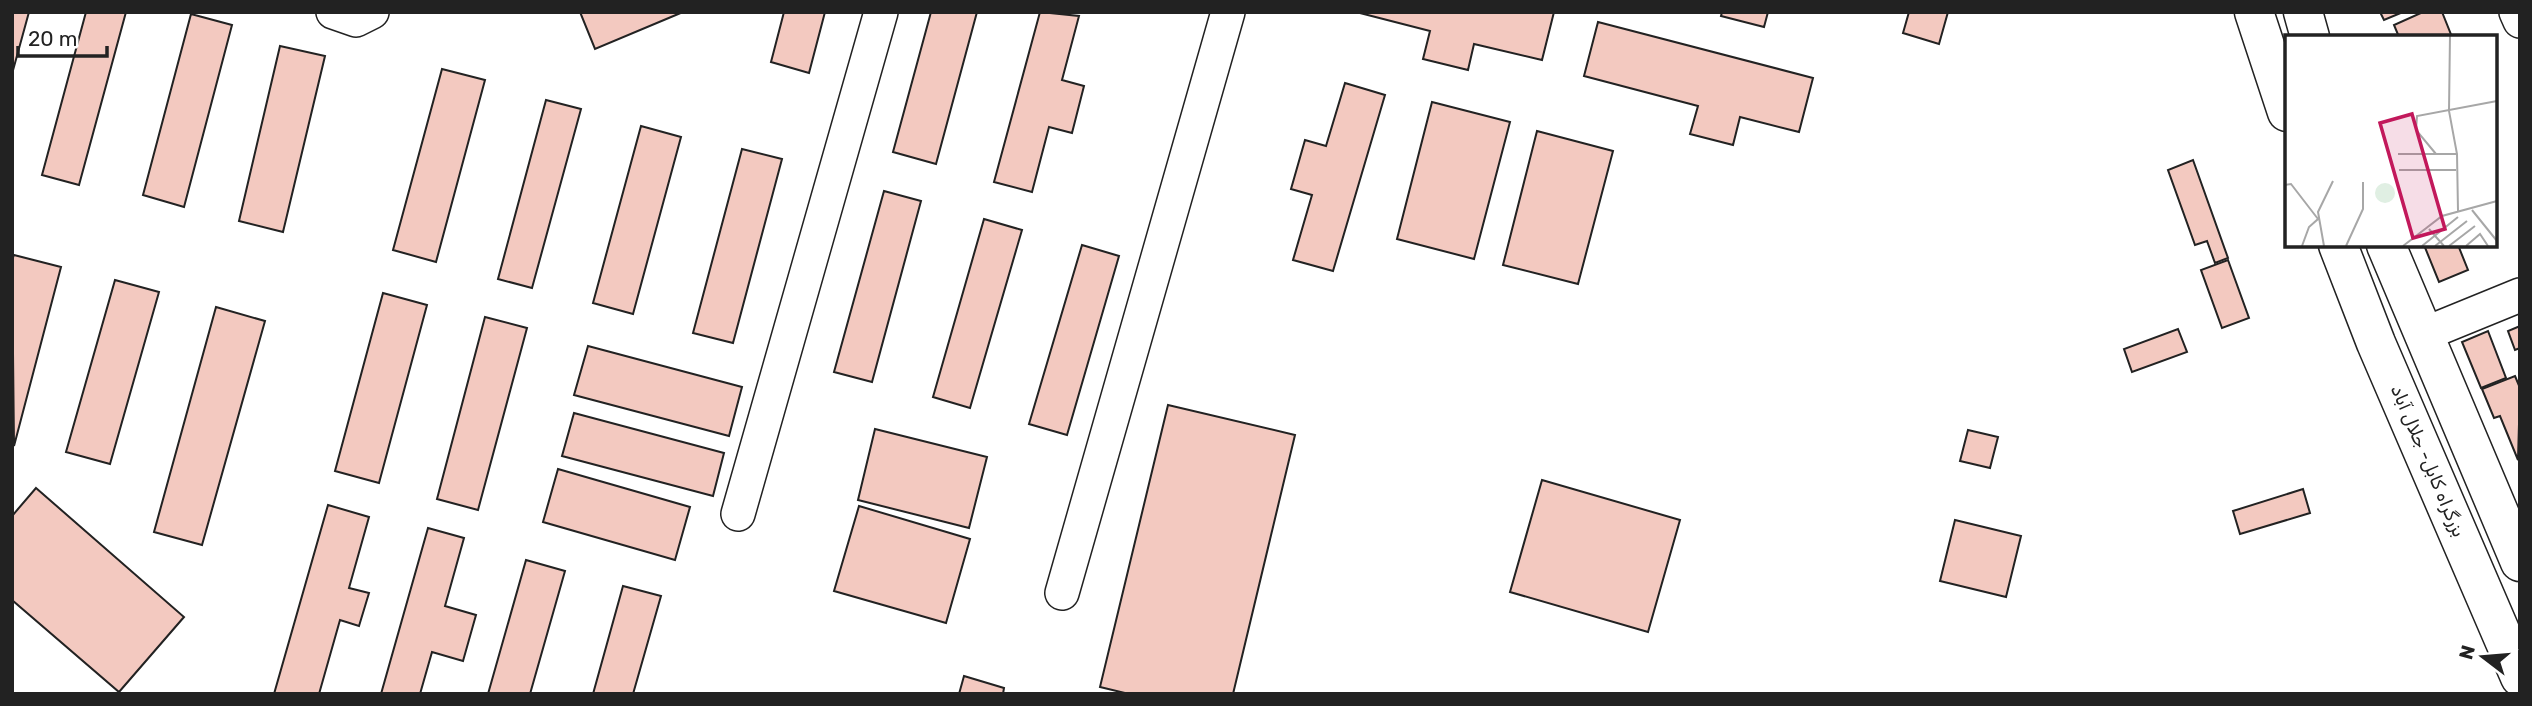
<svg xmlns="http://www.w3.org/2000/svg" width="2532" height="706" font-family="Rubik,'Noto Naskh Arabic',sans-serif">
<rect width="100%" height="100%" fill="#fff"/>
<g fill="#f3c9c0" stroke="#222" stroke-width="2">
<path d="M 12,12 L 29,12 L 12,74 Z"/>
<path d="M 86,12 L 126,12 L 79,185 L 42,175 Z"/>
<path d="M 580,12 L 683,12 L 595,49 Z"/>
<path d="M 784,12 L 825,12 L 809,73 L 771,62 Z"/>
<path d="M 931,12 L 977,12 L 936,164 L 893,152 Z"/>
<path d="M 1040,12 L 1079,16 L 1062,80 L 1084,86 L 1072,133 L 1049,127 L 1032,192 L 994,182 Z"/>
<path d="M 1356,12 L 1554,12 L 1542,60 L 1474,44 L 1468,70 L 1423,59 L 1430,31 Z"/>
<path d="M 1722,12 L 1768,12 L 1764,27 L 1721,16 Z"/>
<path d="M 1909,12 L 1948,12 L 1939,44 L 1903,33 Z"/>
<path d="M 2380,12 L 2403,12 L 2384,20 Z"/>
<path d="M 2423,12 L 2442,12 L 2452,37 L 2399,37 L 2394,25 Z"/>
<path d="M 191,14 L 232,25 L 184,207 L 143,195 Z"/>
<path d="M 1598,22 L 1813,78 L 1799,132 L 1740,117 L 1733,145 L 1690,134 L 1698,106 L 1584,76 Z"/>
<path d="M 280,46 L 325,56 L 283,232 L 239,221 Z"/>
<path d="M 442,69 L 485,80 L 436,262 L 393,250 Z"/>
<path d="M 1345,83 L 1385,95 L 1333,271 L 1293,260 L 1312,195 L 1291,189 L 1305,140 L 1326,146 Z"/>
<path d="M 546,100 L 581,109 L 532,288 L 498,279 Z"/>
<path d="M 1432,102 L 1510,122 L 1474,259 L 1397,239 Z"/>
<path d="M 641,126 L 681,137 L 633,314 L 593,303 Z"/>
<path d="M 1537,131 L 1613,151 L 1578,284 L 1503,265 Z"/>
<path d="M 742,149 L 782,159 L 733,343 L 693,333 Z"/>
<path d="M 2193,160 L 2228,258 L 2215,263 L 2207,241 L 2195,245 L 2168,170 Z"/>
<path d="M 884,191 L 921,201 L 872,382 L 834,372 Z"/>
<path d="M 984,219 L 1022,230 L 970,408 L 933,397 Z"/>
<path d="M 1082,245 L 1119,256 L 1067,435 L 1029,424 Z"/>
<path d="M 2424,245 L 2458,245 L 2468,270 L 2439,282 Z"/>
<path d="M 14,255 L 61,267 L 14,446 L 12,260 Z"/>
<path d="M 2228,260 L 2249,318 L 2222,328 L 2201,270 Z"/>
<path d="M 115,280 L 159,292 L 110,464 L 66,452 Z"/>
<path d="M 383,293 L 427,305 L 379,483 L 335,471 Z"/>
<path d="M 216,307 L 265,321 L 202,545 L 154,532 Z"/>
<path d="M 485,317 L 527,328 L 478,510 L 437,499 Z"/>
<path d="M 2520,326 L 2520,348 L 2515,350 L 2508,331 Z"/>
<path d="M 2178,329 L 2187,352 L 2132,372 L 2124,349 Z"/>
<path d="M 2488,331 L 2506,378 L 2481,388 L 2462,342 Z"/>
<path d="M 588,346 L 742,387 L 729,436 L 574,395 Z"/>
<path d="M 2515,376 L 2520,388 L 2518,460 L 2500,416 L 2494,418 L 2482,389 Z"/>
<path d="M 1168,405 L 1295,435 L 1233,694 L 1129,694 L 1100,687 Z"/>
<path d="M 574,413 L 724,453 L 713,496 L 562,456 Z"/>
<path d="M 875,429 L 987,457 L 969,528 L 858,500 Z"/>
<path d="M 1968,430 L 1998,437 L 1990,468 L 1960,461 Z"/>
<path d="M 558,469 L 690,507 L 675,560 L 543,522 Z"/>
<path d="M 1542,480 L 1680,520 L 1648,632 L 1510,592 Z"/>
<path d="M 36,488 L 184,617 L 119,692 L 12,600 L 12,516 Z"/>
<path d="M 2303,489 L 2310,513 L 2240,534 L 2233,511 Z"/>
<path d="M 328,505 L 369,517 L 349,588 L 369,593 L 359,626 L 340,620 L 319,694 L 274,694 Z"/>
<path d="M 859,506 L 970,539 L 946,623 L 834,591 Z"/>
<path d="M 1955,520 L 2021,536 L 2006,597 L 1940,581 Z"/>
<path d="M 428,528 L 464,538 L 445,606 L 476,615 L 463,661 L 432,652 L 420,694 L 381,694 Z"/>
<path d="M 526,560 L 565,571 L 530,694 L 488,694 Z"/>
<path d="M 623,586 L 661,596 L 633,694 L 593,694 Z"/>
<path d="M 964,676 L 1004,688 L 1003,694 L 959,694 Z"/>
</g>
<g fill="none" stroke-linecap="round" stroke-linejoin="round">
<defs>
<g id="minor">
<path d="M 333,12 L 356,20 L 372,12"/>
<path d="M 2516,12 L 2520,21"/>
<path d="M 2422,335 L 2520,295"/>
<path d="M 738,514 L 881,12"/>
<path d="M 1062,593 L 1228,12"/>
</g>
<g id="highway">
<path d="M 2254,12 L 2287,112"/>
<path d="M 2303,12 L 2310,37"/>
<path d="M 2338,245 L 2376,343 L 2520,677"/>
<path d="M 2386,245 L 2520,562"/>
</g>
</defs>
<use href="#minor" stroke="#222" stroke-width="36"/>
<use href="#highway" stroke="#222" stroke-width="41"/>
<use href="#minor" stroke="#fff" stroke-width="33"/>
<use href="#highway" stroke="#fff" stroke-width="38"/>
</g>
<g text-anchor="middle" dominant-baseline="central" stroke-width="5" stroke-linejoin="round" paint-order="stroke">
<g font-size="18" fill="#222" stroke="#fff">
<text transform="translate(2428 461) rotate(67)">بزرگراه کابل- جلال آباد</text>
</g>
</g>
<g transform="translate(2285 35)">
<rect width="212" height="212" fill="#fff"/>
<path d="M90 158a10 10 0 1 1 20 0a10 10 0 1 1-20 0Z" fill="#e0efe3"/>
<path fill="none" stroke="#a7a7a7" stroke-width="2" d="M 165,0 L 164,76 L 172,119 L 173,176M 113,119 L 171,119M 151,119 L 131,95 L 132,81 L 212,66M 114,135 L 171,135M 0,150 L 6,149 L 33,184 L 24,192 L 17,211M 187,175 L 212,206M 144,194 L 159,211M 39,211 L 33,177 L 48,146M 61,211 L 78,174 L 78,147M 118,211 L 157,181 L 212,166M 137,211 L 173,182M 150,211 L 182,186M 164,211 L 190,191M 181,211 L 195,199 L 203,211"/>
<path fill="#c2185b" fill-opacity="0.15" stroke="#c2185b" stroke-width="3.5" d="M 127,79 L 160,194 L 128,203 L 95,88 Z"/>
<rect width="212" height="212" fill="none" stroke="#222" stroke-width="3.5"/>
</g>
<rect width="2532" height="706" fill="none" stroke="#222222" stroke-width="28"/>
<g transform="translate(2483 657) rotate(286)" stroke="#ffffff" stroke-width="5" paint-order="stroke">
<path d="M0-5L12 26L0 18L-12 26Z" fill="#222222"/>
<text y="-10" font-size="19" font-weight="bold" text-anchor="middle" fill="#222222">N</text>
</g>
<path d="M18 46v10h89v-10" fill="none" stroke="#222222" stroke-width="3.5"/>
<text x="28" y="46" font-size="21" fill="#222222" stroke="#ffffff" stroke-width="5" paint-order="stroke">20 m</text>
</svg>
